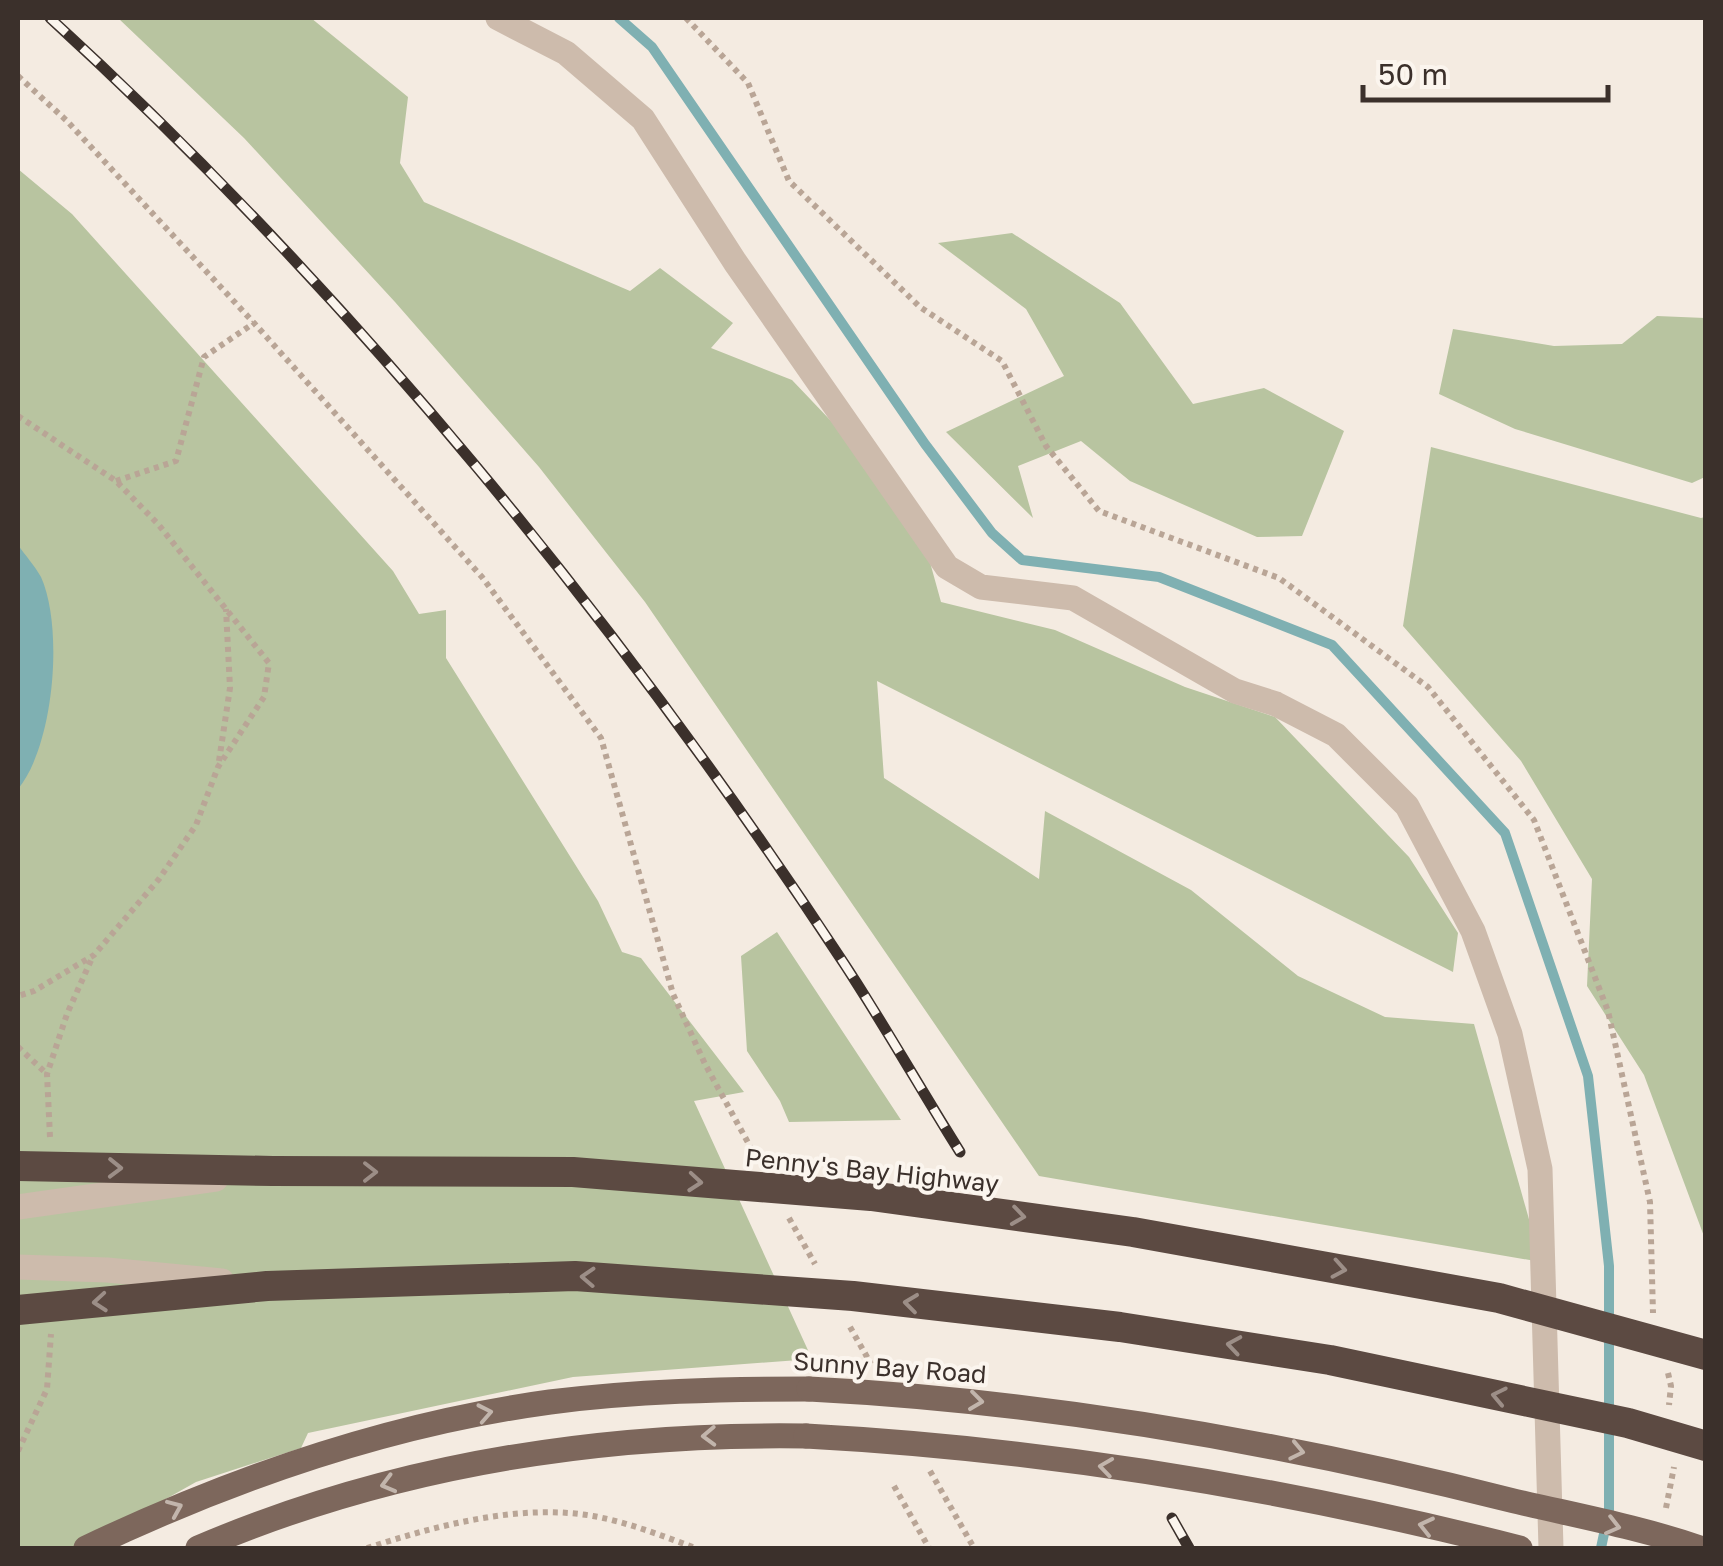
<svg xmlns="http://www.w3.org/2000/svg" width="1723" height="1566" font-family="'Golos Text',sans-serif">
<rect width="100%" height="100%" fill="#f4ebe1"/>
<g fill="#b8c4a0">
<path d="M 118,18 L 311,18 L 408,97 L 400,163 L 424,202 L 630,291 L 660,268 L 733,323 L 711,348 L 792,380 L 852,443 L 928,555 L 941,602 L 1055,630 L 1185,687 L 1275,717 L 1409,857 L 1458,933 L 1453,972 L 877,681 L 884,778 L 1039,879 L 1045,811 L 1191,890 L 1298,976 L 1385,1017 L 1474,1024 L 1541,1262 L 1039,1176 L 645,602 L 539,467 L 395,302 L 244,138 Z"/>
<path d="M 18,169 L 72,214 L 393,571 L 419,614 L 446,610 L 446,658 L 598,901 L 622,952 L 641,958 L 744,1092 L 694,1101 L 812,1359 L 573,1377 L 308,1433 L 301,1448 L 196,1482 L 79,1548 L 18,1548 Z"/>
<path d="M 1012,233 L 1120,303 L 1193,404 L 1264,388 L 1344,431 L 1302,536 L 1257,537 L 1130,481 L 1081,441 L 1018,466 L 1033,518 L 946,432 L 1064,376 L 1026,309 L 938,243 Z"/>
<path d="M 1657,316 L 1705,318 L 1705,477 L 1692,483 L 1515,429 L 1439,394 L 1453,329 L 1554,346 L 1622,344 Z"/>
<path d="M 1431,447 L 1701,518 L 1705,517 L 1705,1239 L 1644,1075 L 1587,986 L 1592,879 L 1521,761 L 1403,626 Z"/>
<path d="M 777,932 L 901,1120 L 789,1122 L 780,1101 L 747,1051 L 741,956 Z"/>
</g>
<path fill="#7fb0b2" d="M 18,545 C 25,555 35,566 41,577 C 64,628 54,746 18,789 Z"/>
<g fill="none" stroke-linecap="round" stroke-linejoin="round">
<path stroke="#7fb0b2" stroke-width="10" d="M 619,18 L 652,47 L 925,444 L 992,533 L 1022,560 L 1159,577 L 1332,645 L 1505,833 L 1588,1076 L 1609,1266 L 1609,1510 L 1601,1548"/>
<g stroke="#b9a596" stroke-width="6" stroke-dasharray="5 5" stroke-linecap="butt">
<path d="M 686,18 L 748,83 L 789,181 L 920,307 L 1002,361 L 1046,446 L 1099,511 L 1279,578 L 1428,687 L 1534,820 L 1608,1011 L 1650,1202 L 1653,1313"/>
<path d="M 18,76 L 67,121 L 254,323 L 482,577 L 601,738 L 673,994 L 705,1064 L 757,1159"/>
<path d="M 18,416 L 116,481 L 158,524 L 269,663 L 264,697 L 218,767 L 196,825 L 159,879 L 94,955 L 34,991 L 18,996"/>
<path d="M 116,481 L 176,461 L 204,357 L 254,323"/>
<path d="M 219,761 L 230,688 L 226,609"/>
<path d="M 18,1047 L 47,1074"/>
<path d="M 50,1137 L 47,1074 L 67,1014 L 92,958"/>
<path d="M 789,1218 L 815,1264"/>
<path d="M 850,1327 L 871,1364"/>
<path d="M 1668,1373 L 1671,1386 L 1669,1405"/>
<path d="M 18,1451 L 47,1389 L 51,1334"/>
<path d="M 930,1471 L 974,1548"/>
<path d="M 894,1486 L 929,1548"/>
<path d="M 1666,1508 L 1674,1467"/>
<path d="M 367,1548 C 435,1526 520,1503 593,1516 C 627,1522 663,1536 695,1548"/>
</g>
<path stroke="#cdbbac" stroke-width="25" d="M 498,18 L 566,53 L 643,119 L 735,262 L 947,567 L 981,587 L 1073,598 L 1235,691 L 1276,704 L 1336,735 L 1407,806 L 1473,931 L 1510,1034 L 1540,1169 L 1551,1548"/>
<g stroke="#7d675c" stroke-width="25">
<path d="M 86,1548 C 233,1478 388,1424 550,1402 C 636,1391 722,1389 809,1389"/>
<path d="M 198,1548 C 390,1466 598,1433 806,1436"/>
</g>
<defs>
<g id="rail">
<path d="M 50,18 C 351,293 621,624 845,965 C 885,1026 921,1090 960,1152"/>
<path d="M 1172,1518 L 1189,1548"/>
</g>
</defs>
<use href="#rail" stroke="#3b302b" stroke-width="11"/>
<use href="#rail" stroke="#fbf5ee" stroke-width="8" stroke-dasharray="22" stroke-linecap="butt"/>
<g stroke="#cdbbac" stroke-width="25">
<path d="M 18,1207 L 216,1179"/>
<path d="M 18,1267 L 107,1270 L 222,1281"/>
</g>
<g stroke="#7d675c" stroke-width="25">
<path d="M 809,1389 C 1045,1401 1280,1442 1510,1500 C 1573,1515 1639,1527 1700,1548"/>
<path d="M 806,1436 C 1047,1449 1287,1489 1520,1548"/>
</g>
<g stroke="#5c4a42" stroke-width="30">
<path d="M 18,1166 L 273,1171 L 573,1172 L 871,1196 L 1133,1232 L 1499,1298 L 1706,1355"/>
<path d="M 18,1310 L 267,1286 L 575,1276 L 853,1296 L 1120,1327 L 1330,1360 L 1628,1423 L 1706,1446"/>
</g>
</g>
<defs><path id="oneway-chevron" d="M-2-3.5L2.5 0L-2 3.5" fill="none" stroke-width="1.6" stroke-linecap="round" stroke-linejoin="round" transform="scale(2.5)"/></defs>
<g stroke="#9c8e87">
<use href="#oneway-chevron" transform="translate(115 1168) rotate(1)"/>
<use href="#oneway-chevron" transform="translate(370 1172)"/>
<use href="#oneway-chevron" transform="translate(695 1182) rotate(5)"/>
<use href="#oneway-chevron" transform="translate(1018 1216) rotate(8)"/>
<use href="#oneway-chevron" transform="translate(1339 1269) rotate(10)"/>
<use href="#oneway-chevron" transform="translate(588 1277) rotate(-177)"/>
<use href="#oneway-chevron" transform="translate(100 1302) rotate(175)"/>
<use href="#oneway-chevron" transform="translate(911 1303) rotate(-173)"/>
<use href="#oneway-chevron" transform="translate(1234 1345) rotate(-171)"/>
<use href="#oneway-chevron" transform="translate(1499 1396) rotate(-168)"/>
</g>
<g stroke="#c2b5ac">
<use href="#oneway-chevron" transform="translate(976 1401) rotate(7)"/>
<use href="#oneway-chevron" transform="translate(485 1413) rotate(-11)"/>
<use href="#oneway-chevron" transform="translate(709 1436) rotate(178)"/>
<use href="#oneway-chevron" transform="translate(1297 1451) rotate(12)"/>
<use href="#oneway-chevron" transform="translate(1106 1467) rotate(-172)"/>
<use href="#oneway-chevron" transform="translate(388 1484) rotate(165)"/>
<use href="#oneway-chevron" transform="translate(175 1508) rotate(-23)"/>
<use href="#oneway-chevron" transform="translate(1426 1526) rotate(-167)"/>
<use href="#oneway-chevron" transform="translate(1613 1526) rotate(14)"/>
</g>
<g text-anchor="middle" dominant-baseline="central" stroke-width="8" stroke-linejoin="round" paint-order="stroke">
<g font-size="25" fill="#3b302b" stroke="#fbf5ee">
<text transform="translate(872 1170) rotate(6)">Penny's Bay Highway</text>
<text transform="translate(890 1367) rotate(4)">Sunny Bay Road</text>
</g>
</g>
<rect width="1723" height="1566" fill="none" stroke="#3b302b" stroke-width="40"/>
<path d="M1363 85v15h245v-15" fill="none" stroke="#3b302b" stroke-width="5"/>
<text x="1378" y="85" font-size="30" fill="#3b302b" stroke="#fbf5ee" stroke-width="8" paint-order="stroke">50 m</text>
</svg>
